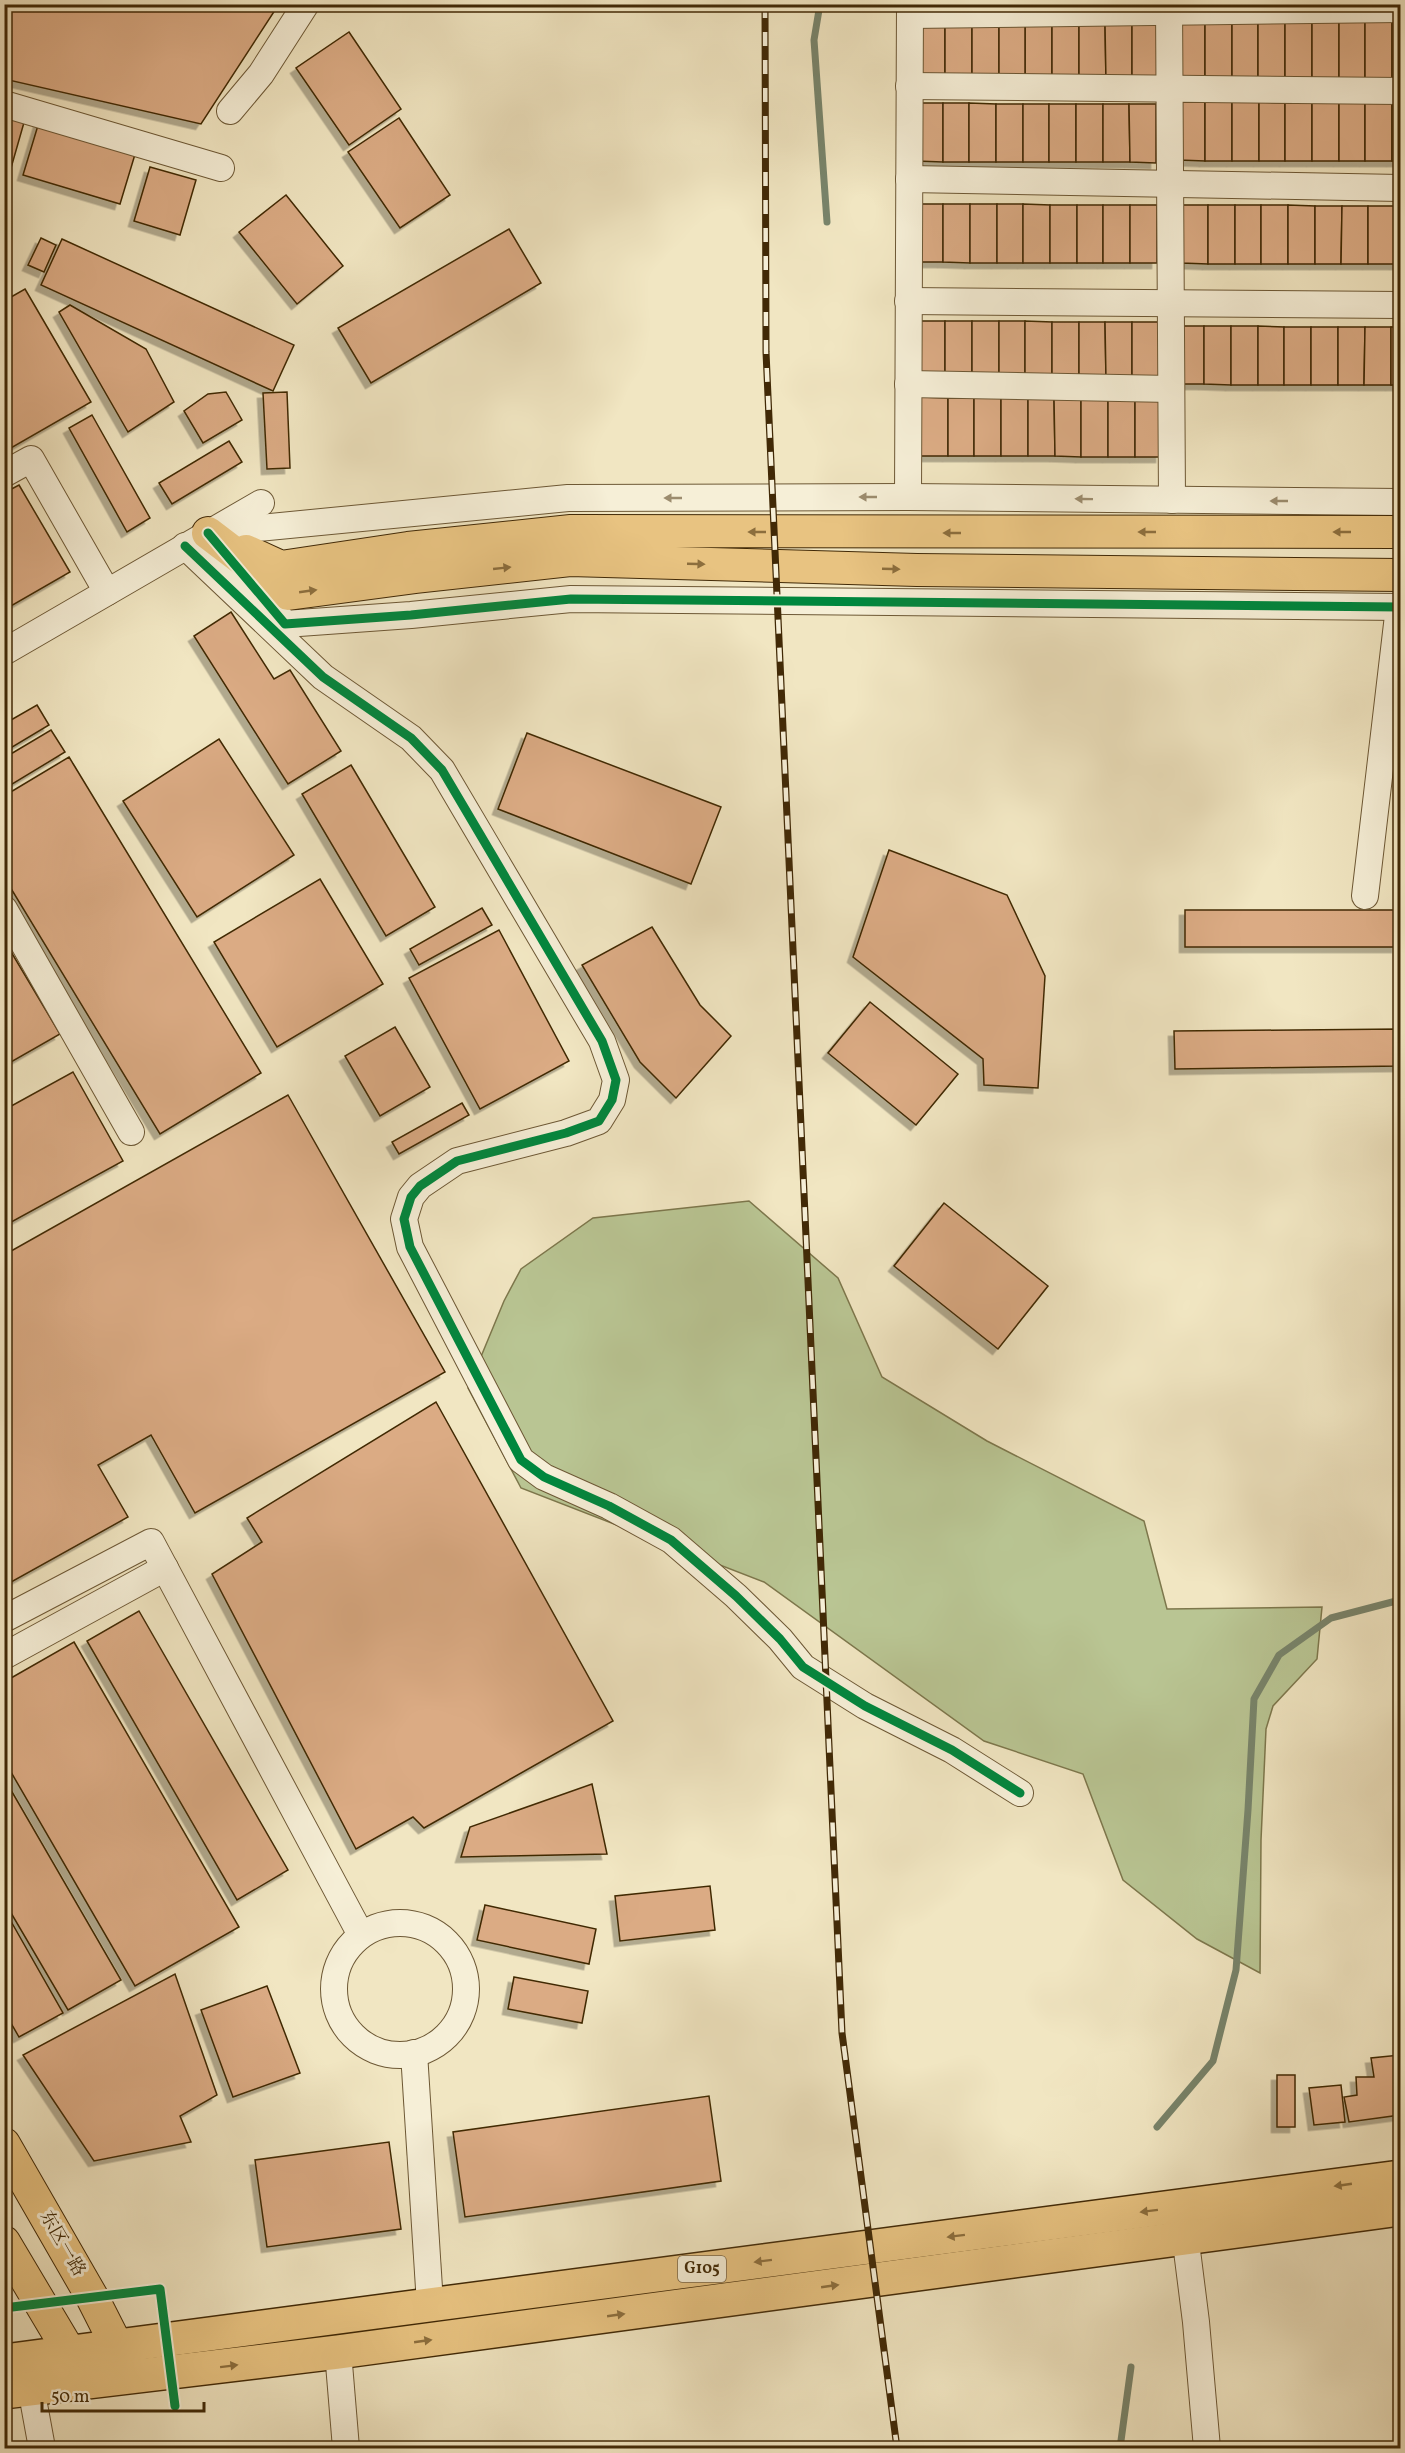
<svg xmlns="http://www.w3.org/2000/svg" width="1405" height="2453" font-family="Vollkorn,'Noto Serif SC',serif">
<defs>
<filter id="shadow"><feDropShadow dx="-5.5" dy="5.5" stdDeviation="0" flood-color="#0004"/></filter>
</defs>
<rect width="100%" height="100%" fill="#f1e6c2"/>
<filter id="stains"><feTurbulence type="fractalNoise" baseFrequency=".00333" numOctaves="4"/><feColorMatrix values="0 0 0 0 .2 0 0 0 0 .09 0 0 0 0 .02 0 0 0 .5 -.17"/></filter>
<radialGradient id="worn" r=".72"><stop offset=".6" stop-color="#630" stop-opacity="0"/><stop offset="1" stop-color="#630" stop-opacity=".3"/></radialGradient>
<path fill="#b9c593" stroke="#7d774c" stroke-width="1.5" d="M 749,1201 L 838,1278 L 882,1377 L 987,1441 L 1144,1521 L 1167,1609 L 1322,1607 L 1317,1659 L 1273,1706 L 1266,1729 L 1261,1840 L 1260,1973 L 1197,1939 L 1123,1880 L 1083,1774 L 984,1741 L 764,1582 L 521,1488 L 468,1388 L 504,1301 L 521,1269 L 593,1218 Z"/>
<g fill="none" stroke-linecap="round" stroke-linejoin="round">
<g stroke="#78846b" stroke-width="7">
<path d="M 820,4 L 814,40 L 827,222"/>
<path d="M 1157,2127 L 1213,2061 L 1236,1970 L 1248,1810 L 1254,1699 L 1279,1655 L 1331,1618 L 1400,1600"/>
<path d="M 1120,2448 L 1131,2367"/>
</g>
</g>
<g fill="#dbab84" stroke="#412906" stroke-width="1.5" filter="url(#shadow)">
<path d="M 4,4 L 279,4 L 201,124 L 4,79 Z"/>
<rect x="1178" y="21" width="27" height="58"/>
<rect x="1205" y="21" width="27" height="58"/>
<rect x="1232" y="21" width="26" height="58"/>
<path d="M 1258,21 L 1285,21 L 1285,80 L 1258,79 Z"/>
<rect x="1285" y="21" width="27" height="59"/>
<rect x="1312" y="21" width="27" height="59"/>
<path d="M 1339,21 L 1365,22 L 1365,80 L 1339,80 Z"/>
<rect x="1365" y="22" width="27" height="58"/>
<rect x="1392" y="22" width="8" height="58"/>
<path d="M 919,23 L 945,23 L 945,81 L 919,82 Z"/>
<path d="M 945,23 L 972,23 L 972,82 L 945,81 Z"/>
<path d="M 972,23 L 999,24 L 999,82 L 972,82 Z"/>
<path d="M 1025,23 L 1052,24 L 1052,82 L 1025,82 Z"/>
<path d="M 1025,23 L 1025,82 L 999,82 L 999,24 Z"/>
<rect x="1052" y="24" width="27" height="58"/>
<path d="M 1079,24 L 1105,24 L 1106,82 L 1079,82 Z"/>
<path d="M 1105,24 L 1132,24 L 1132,83 L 1106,82 Z"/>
<rect x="1132" y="24" width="27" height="59"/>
<path d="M 349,32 L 401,109 L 349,145 L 296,68 Z"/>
<path d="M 1178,102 L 1205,102 L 1205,161 L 1179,160 Z"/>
<rect x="1205" y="102" width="27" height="59"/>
<rect x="1232" y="102" width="27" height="59"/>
<path d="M 1259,102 L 1285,103 L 1285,161 L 1259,161 Z"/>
<path d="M 916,103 L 943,103 L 943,162 L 916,161 Z"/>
<rect x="943" y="103" width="26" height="59"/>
<path d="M 969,103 L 996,104 L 996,162 L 969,162 Z"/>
<rect x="1285" y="103" width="27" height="58"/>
<rect x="1312" y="103" width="27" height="58"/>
<rect x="1339" y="103" width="26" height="58"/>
<rect x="1365" y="103" width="27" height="58"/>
<rect x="1392" y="103" width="8" height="58"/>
<rect x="996" y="104" width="27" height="58"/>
<rect x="1023" y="104" width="26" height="58"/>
<rect x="1049" y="104" width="27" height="58"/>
<rect x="1076" y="104" width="27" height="58"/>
<path d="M 1103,104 L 1129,104 L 1130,162 L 1103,162 Z"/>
<path d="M 1129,104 L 1156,104 L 1156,163 L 1130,162 Z"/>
<path d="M 4,113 L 25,119 L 11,168 L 4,166 Z"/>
<path d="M 399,118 L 450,195 L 400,228 L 348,152 Z"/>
<path d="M 39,122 L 136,151 L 120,204 L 23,175 Z"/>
<path d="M 150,167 L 196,180 L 180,235 L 134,221 Z"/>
<path d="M 286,195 L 343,266 L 297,304 L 239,232 Z"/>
<path d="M 917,204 L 943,204 L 943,262 L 916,262 Z"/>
<path d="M 943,204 L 970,204 L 970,263 L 943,262 Z"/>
<rect x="970" y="204" width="27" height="59"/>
<rect x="997" y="204" width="26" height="59"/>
<path d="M 1023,204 L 1050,205 L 1050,263 L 1023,263 Z"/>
<rect x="1050" y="205" width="27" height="58"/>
<rect x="1077" y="205" width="26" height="58"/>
<rect x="1103" y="205" width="27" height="58"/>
<rect x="1130" y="205" width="27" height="58"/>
<path d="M 1181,205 L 1208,205 L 1208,264 L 1181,263 Z"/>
<rect x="1208" y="205" width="27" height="59"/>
<rect x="1235" y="205" width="26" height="59"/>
<rect x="1261" y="205" width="27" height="59"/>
<path d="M 1288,205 L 1315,206 L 1315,264 L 1288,264 Z"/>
<path d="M 1315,206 L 1342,206 L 1341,264 L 1315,264 Z"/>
<path d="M 1342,206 L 1368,206 L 1368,264 L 1341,264 Z"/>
<rect x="1368" y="206" width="27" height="58"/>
<rect x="1395" y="206" width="5" height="58"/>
<path d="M 509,229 L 541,283 L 371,383 L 338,328 Z"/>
<path d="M 41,238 L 56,245 L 44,272 L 28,265 Z"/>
<path d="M 62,239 L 294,345 L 273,391 L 41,285 Z"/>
<path d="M 25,289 L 91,402 L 4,452 L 4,301 Z"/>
<path d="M 70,305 L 146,349 L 174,402 L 128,432 L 59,312 Z"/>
<rect x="919" y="321" width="26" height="58"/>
<path d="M 945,321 L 972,321 L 972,380 L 945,379 Z"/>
<rect x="972" y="321" width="27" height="59"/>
<rect x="999" y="321" width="26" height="59"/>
<path d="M 1025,321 L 1052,322 L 1052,380 L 1025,380 Z"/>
<rect x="1052" y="322" width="27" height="58"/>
<path d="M 1079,322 L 1105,322 L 1106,380 L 1079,380 Z"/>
<path d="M 1105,322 L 1132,322 L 1132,380 L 1106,380 Z"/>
<rect x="1132" y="322" width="27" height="58"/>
<rect x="1178" y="326" width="26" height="58"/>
<path d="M 1204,326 L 1231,326 L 1231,385 L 1204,384 Z"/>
<rect x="1231" y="326" width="27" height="59"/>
<path d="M 1258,326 L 1284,327 L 1284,385 L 1258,385 Z"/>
<rect x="1284" y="327" width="27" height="58"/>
<rect x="1311" y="327" width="27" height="58"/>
<path d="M 1338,327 L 1365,327 L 1364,385 L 1338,385 Z"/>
<path d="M 1365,327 L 1391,327 L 1391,385 L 1364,385 Z"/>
<rect x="1391" y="327" width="9" height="58"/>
<path d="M 226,392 L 242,420 L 203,443 L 184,411 L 208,394 Z"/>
<path d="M 287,392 L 290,468 L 267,469 L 263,393 Z"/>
<path d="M 921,397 L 948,398 L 948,456 L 921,456 Z"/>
<rect x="948" y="398" width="26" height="58"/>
<rect x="974" y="398" width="27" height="58"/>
<rect x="1001" y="398" width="27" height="58"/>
<path d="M 1028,398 L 1054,398 L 1055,456 L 1028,456 Z"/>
<path d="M 1054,398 L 1081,398 L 1081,457 L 1055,456 Z"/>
<rect x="1081" y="398" width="27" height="59"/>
<rect x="1108" y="398" width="27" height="59"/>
<path d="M 1135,398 L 1161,399 L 1161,457 L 1135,457 Z"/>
<path d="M 92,415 L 150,518 L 127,532 L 69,428 Z"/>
<path d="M 229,441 L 242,462 L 172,504 L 159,483 Z"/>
<path d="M 19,485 L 70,572 L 4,610 L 4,493 Z"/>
<path d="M 231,612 L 274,679 L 290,670 L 341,751 L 288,784 L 194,636 Z"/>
<path d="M 37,705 L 49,725 L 4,752 L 4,724 Z"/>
<path d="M 51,730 L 65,752 L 4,789 L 4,758 Z"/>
<path d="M 527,733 L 721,807 L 691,884 L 498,809 Z"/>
<path d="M 219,739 L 294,855 L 197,917 L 123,801 Z"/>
<path d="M 69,757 L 261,1073 L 160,1134 L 4,877 L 4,796 Z"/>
<path d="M 351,765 L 435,907 L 386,936 L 302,794 Z"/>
<path d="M 889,850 L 1007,895 L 1045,976 L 1038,1088 L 984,1085 L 983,1059 L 853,957 Z"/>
<path d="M 320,879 L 383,984 L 277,1047 L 214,942 Z"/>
<path d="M 482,908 L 492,925 L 419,965 L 410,949 Z"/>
<rect x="1185" y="910" width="212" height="37"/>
<path d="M 652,927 L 700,1005 L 731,1036 L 676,1098 L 640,1062 L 582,965 Z"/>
<path d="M 499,930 L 569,1061 L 480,1109 L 409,978 Z"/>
<path d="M 4,940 L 60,1034 L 4,1066 Z"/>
<path d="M 870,1002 L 958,1074 L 916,1125 L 828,1053 Z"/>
<path d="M 395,1027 L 430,1087 L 380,1116 L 345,1056 Z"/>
<path d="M 1400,1029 L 1400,1066 L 1175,1069 L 1174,1031 Z"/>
<path d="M 73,1072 L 123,1161 L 4,1226 L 4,1110 Z"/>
<path d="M 288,1095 L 445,1372 L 195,1513 L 151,1435 L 98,1465 L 128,1517 L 4,1586 L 4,1255 Z"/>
<path d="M 462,1103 L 469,1115 L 399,1154 L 392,1142 Z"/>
<path d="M 944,1203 L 1048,1286 L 998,1349 L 894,1266 Z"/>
<path d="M 436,1402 L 613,1721 L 424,1828 L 413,1817 L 356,1849 L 212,1574 L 262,1542 L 247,1518 Z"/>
<path d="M 139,1611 L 288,1870 L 237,1900 L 87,1641 Z"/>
<path d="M 74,1642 L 239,1927 L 135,1986 L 4,1760 L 4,1682 Z"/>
<path d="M 4,1778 L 121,1980 L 68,2010 L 4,1901 Z"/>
<path d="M 592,1784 L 607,1854 L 461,1857 L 470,1827 Z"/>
<path d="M 710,1886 L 715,1930 L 620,1941 L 615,1896 Z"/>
<path d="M 485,1905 L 596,1929 L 589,1964 L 477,1940 Z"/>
<path d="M 4,1909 L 63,2013 L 19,2037 L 4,2011 Z"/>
<path d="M 175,1974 L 217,2095 L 180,2116 L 191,2142 L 94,2161 L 23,2055 Z"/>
<path d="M 514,1977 L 588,1991 L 582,2023 L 508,2009 Z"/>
<path d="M 267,1986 L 300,2073 L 233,2097 L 201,2010 Z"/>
<path d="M 1400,2055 L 1400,2115 L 1349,2122 L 1344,2097 L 1357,2095 L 1356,2077 L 1374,2077 L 1371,2058 Z"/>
<rect x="1277" y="2075" width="18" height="52"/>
<path d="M 1341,2085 L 1345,2122 L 1314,2125 L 1309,2088 Z"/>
<path d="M 709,2096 L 721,2181 L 465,2217 L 453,2132 Z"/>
<path d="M 389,2142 L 401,2229 L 267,2247 L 255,2160 Z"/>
</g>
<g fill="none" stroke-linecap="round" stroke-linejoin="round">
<defs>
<g id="minor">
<path d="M 1169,4 L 1172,500"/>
<path d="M 910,15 L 1400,9"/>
<path d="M 909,86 L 1400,91"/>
<path d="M 4,104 L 221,168"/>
<path d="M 230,111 L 261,74 L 306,4"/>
<path d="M 909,179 L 1400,188"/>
<path d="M 908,301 L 1400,305"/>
<path d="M 908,384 L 1171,389"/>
<path d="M 4,474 L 31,459 L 107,592"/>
<path d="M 908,497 L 910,4"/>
<path d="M 208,533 L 568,498 L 908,497 L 1400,502"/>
<path d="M 185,546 L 323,677 L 411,738 L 442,770 L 602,1041 L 616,1080 L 612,1100 L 599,1121 L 566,1133 L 457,1161 L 420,1186 L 411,1197 L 404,1219 L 410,1247 L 521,1460 L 544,1477 L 609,1506 L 671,1540 L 736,1596 L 780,1639 L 803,1667 L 865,1706 L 952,1750 L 1020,1793"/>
<path d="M 231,561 L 285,624 L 411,615 L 571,599 L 1400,607"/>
<path d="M 4,652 L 261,503"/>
<path d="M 1365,896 L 1399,607"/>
<path d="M 4,909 L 131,1132"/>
<path d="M 4,1619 L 151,1542 L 361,1935"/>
<path d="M 4,1656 L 165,1568"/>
<circle cx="400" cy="1989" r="66"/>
<path d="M 414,2053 L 430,2304"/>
<path d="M 1183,2219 L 1196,2322 L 1207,2448"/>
<path d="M 338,2352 L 346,2448"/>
<path d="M 31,2388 L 42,2448"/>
</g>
<g id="major">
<path d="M 208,533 L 288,594 L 416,577 L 570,560 L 917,570 L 1400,575"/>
<path d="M 246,551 L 281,567 L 408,548 L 571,531 L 1400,532"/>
<path d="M 4,2144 L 92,2297 L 128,2368"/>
<path d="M 4,2242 L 82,2373"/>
</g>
<g id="highway">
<path d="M 4,2361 L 1400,2177"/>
<path d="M 4,2392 L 338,2352 L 1400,2209"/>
</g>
</defs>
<use href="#minor" stroke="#6d5835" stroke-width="28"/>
<use href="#major" stroke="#412906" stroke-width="34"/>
<use href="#highway" stroke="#412906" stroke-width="36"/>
<use href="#minor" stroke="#f6efd7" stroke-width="26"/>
<use href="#major" stroke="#e8c381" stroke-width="32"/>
<use href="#highway" stroke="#e8c381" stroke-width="33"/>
<defs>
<path id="rail" d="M 765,4 L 766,352 L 842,2033 L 897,2448"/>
</defs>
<use href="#rail" stroke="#412906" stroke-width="7"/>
<use href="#rail" stroke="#f6efd7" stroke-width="4.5" stroke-dasharray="14" stroke-linecap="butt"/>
<defs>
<g id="cycleway">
<path d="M 208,533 L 285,624 L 411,615 L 571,599 L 1400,607"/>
<path d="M 185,546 L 323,677 L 411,738 L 442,770 L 602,1041 L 616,1080 L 612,1100 L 599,1121 L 566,1133 L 457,1161 L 420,1186 L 411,1197 L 404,1219 L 410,1247 L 521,1460 L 544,1477 L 609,1506 L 671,1540 L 736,1596 L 780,1639 L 803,1667 L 865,1706 L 952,1750 L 1020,1793"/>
<path d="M 4,2308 L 160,2289 L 175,2406"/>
</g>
</defs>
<use href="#cycleway" stroke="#f6efd7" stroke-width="13"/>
<use href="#cycleway" stroke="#00873e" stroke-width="9"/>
</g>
<defs><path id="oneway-solid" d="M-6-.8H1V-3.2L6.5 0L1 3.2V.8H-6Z" transform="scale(1.5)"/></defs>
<g fill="#9c8c6e">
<use href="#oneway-solid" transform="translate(868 497) rotate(180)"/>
<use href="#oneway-solid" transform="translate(673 498) rotate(180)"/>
<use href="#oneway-solid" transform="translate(1084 499) rotate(-179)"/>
<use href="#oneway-solid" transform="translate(1279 501) rotate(-180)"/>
</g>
<g fill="#8c6e3d">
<use href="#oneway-solid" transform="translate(757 532) rotate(-180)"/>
<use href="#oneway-solid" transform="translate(1147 532) rotate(180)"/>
<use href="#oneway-solid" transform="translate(1342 532) rotate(180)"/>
<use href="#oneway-solid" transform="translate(952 533) rotate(180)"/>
<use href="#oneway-solid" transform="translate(696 564) rotate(2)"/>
<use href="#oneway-solid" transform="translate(502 568) rotate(-6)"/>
<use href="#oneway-solid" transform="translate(891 569) rotate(2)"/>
<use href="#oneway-solid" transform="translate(308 591) rotate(-8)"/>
<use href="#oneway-solid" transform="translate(1343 2185) rotate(172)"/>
<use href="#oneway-solid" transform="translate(1149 2211) rotate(173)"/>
<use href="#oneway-solid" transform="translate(956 2236) rotate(173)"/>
<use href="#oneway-solid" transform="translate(763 2261) rotate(173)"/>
<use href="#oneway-solid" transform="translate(830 2286) rotate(-8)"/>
<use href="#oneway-solid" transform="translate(616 2315) rotate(-8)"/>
<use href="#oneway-solid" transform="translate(423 2341) rotate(-8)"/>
<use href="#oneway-solid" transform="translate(229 2366) rotate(-7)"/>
</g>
<g text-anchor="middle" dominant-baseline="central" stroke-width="6" stroke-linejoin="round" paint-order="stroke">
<rect fill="#f6efd7" stroke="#776445" stroke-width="1.5" x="678" y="2256" width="48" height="26" rx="4.5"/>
<g font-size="16" font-weight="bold" fill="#412906">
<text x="702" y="2269">G105</text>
</g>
<g font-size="18" fill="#412906" stroke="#f6efd7">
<text transform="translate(62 2244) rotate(60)">东区一路</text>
</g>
</g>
<rect width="1405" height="2453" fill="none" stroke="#f1e6c2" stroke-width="24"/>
<rect x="6" y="6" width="1393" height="2441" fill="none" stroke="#412906" stroke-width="3"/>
<rect x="12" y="12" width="1381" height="2429" fill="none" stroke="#412906" stroke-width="1.5"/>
<path d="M42 2402v9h162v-9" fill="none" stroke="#412906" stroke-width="3"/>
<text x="51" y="2402" font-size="18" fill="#412906" stroke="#f6efd7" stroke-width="4.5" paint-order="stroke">50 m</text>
<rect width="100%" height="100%" filter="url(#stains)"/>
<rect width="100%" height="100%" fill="url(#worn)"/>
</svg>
